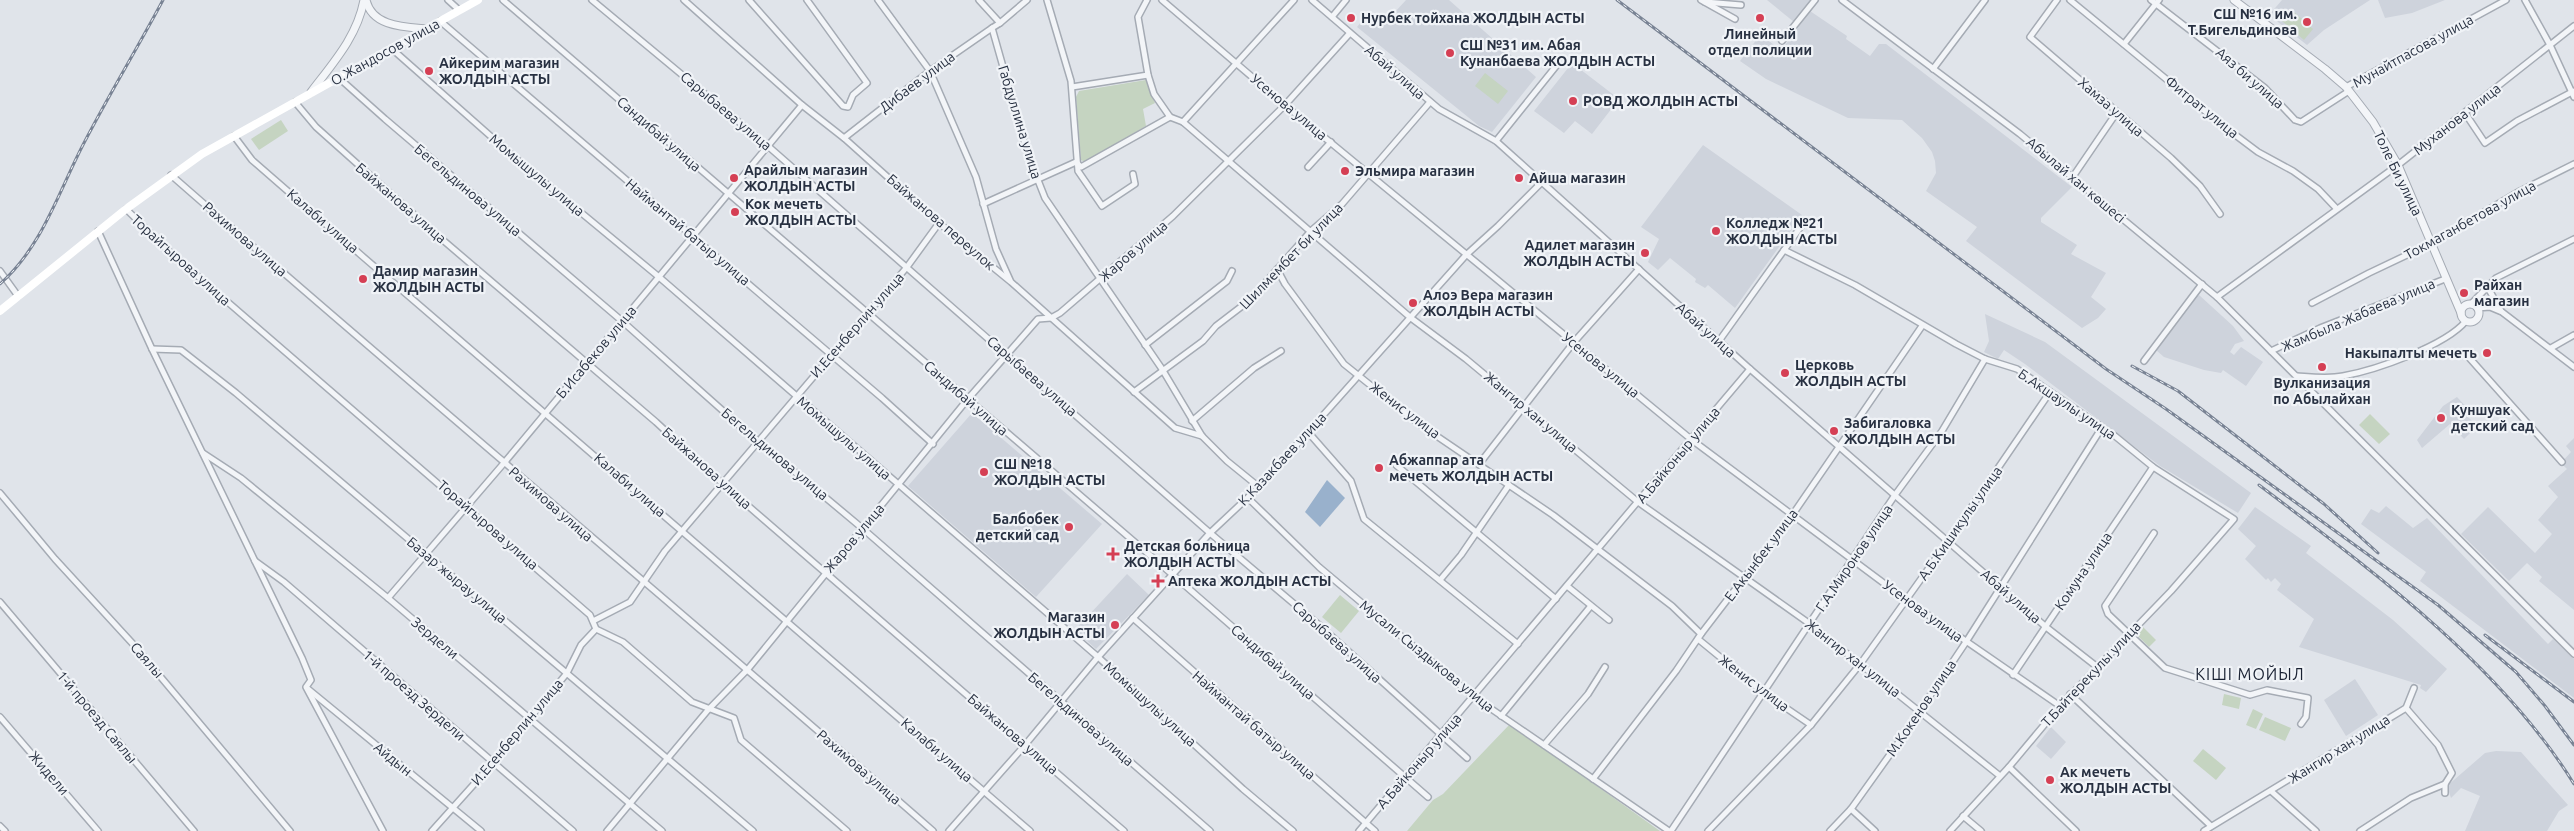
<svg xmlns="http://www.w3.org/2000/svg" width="2574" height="831" font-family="Ubuntu,sans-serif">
<rect width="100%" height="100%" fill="#e0e4ea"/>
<g fill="#ced3dc">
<path d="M 1406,0 L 1449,0 L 1536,77 L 1492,132 L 1479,126 L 1357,27 L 1370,11 L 1384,24 Z"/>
<path d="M 1767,0 L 1811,0 L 1794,22 Z"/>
<path d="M 2282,0 L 2370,0 L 2324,30 L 2307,45 L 2269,15 Z"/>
<path d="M 2378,0 L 2445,0 L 2412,13 L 2385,18 Z"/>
<path d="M 1810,11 L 1847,36 L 1846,39 L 1870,56 L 1879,44 L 1886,44 L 2072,187 L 2041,218 L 2041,222 L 2077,245 L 2071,254 L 2106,273 L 2091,297 L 2106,309 L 2098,318 L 2082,328 L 1966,241 L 1977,227 L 1926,191 L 1936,173 L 1935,161 L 1932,152 L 1922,138 L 1902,120 L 1848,118 L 1766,79 L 1740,61 L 1761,34 L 1781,51 Z"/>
<path d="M 1572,63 L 1619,99 L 1592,134 L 1575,121 L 1564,133 L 1534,111 Z"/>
<path d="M 1703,145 L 1802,215 L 1735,308 L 1708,285 L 1705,288 L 1695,282 L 1696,279 L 1670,258 L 1658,270 L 1648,262 L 1659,239 L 1641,227 Z"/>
<path d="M 2199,295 L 2233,326 L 2244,341 L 2235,344 L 2230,352 L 2234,355 L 2241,347 L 2263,362 L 2246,386 L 2223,370 L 2221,373 L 2204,370 L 2164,357 L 2156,350 L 2192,300 Z"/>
<path d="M 1985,314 L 2045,342 L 2251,493 L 2238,513 L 2160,466 L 2025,364 L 2004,350 L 1998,359 L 1984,352 L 1989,341 Z"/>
<path d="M 2457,397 L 2469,410 L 2465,414 L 2477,426 L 2464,439 L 2450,424 L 2422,448 L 2417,440 L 2443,406 Z"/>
<path d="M 972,413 L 1102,524 L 1036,597 L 908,486 Z"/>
<path d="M 2574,438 L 2574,610 L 2539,581 L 2542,577 L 2527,563 L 2509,581 L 2461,534 L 2488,507 L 2535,553 L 2552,534 L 2538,520 L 2558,497 L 2548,486 L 2567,469 L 2561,463 L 2571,452 L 2566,446 Z"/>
<path d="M 2386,506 L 2413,528 L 2427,518 L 2548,644 L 2553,639 L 2574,659 L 2574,698 L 2420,581 L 2426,572 L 2361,524 L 2371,509 L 2379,513 Z"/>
<path d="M 2255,507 L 2311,546 L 2306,553 L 2393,620 L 2447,669 L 2426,692 L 2420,688 L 2421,685 L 2299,647 L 2314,619 L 2277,590 L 2281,584 L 2275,578 L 2271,582 L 2268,578 L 2266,580 L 2245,559 L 2256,546 L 2238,529 Z"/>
<path d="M 1127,574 L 1149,595 L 1096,649 L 1075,630 Z"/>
<path d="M 2355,679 L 2378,715 L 2346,736 L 2324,700 Z"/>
<path d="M 2051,727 L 2066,742 L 2051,759 L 2036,746 Z"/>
<path d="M 2496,751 L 2521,752 L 2568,805 L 2559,811 L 2547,831 L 2465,831 L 2480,796 L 2461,788 L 2451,798 L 2447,786 L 2485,753 Z"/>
</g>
<g fill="#c5d4c1">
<path d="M 2292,10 L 2313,29 L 2304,40 L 2282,21 Z"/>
<path d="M 1485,73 L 1508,91 L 1498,104 L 1475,86 Z"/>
<path d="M 1146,80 L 1155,103 L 1143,109 L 1146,126 L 1085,162 L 1081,160 L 1076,97 L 1079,91 Z"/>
<path d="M 281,120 L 288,131 L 259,150 L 251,139 Z"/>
<path d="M 2370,414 L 2390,434 L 2379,444 L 2359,425 Z"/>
<path d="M 1340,595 L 1359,611 L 1341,633 L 1322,617 Z"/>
<path d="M 2142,626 L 2156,640 L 2149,647 L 2135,633 Z"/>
<path d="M 2224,694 L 2241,698 L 2239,709 L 2222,705 Z"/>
<path d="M 2253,709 L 2263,714 L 2256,729 L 2246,725 Z"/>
<path d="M 2265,717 L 2291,728 L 2285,741 L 2259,730 Z"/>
<path d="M 1510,724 L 1660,831 L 1407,831 L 1433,800 L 1443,794 Z"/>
<path d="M 2203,749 L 2226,768 L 2216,780 L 2193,761 Z"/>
</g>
<path fill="#99b1cc" d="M 1327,480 L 1345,498 L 1320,527 L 1305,512 Z"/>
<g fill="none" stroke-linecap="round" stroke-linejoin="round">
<defs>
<g id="minor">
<path d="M 448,0 L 459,10"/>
<path d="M 503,0 L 1173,575 L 1428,797"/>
<path d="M 592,0 L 769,147 L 1210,533 L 1318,624 L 1467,758"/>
<path d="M 684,0 L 802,105 L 844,138 L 939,223 L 1011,282 L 1175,428 L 1202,436"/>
<path d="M 749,0 L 843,106 L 848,107 L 853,95 L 867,83 L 807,0"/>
<path d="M 878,0 L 930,71 L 976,177 L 996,249 L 1010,280"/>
<path d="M 979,0 L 1000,23 L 992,28 L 1028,155 L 1045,198 L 1162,369 L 1202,436 L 1227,461 L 1259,487"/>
<path d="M 1047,0 L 1071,81 L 1078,171 L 1102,206 L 1135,184 L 1133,174"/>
<path d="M 1147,0 L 1138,17 L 1148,75 L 1154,94 L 1170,117 L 1183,122 L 1411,318 L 1466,359 L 1638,502 L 1810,624 L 2000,776"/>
<path d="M 1162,0 L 1285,105 L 1692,440 L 1905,599 L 2060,706"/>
<path d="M 1312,0 L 1439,109 L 1496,141 L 1750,369 L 2046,627 L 2096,666"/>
<path d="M 1701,0 L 1735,19"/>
<path d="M 1842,0 L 2020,134 L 2217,297 L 2574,654"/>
<path d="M 2057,0 L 2030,37 L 2171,158 L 2200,186 L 2220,214"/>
<path d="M 2070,0 L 2222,125 L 2258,152 L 2293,171 L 2318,189 L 2336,208"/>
<path d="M 2151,0 L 2265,88 L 2295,120 L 2301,122 L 2349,91"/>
<path d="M 2525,0 L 2550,45 L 2574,97"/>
<path d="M 1705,2 L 1741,5"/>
<path d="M 1332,17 L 1346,0"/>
<path d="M 440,21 L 882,398 L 933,444"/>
<path d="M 1000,23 L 1027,0"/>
<path d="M 1782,41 L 1815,0"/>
<path d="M 2124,44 L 2159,0"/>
<path d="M 392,49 L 521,163 L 659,277 L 1098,657 L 1243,789 L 1293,831"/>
<path d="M 1933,69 L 1985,0"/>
<path d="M 339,78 L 385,119 L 622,321 L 740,426 L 862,528 L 1210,831"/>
<path d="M 1072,87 L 1148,75"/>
<path d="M 2346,87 L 2506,0"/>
<path d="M 295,102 L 316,127 L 437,235 L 656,422 L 724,485 L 1124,831"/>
<path d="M 2465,113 L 2485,143 L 2517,121 L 2574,91"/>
<path d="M 1183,122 L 1294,0"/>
<path d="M 234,136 L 252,160 L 361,255 L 1030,831"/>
<path d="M 844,138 L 930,71 L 992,28"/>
<path d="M 1496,141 L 1557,65"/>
<path d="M 1308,167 L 1331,142"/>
<path d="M 171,175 C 423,396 681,610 933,831"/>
<path d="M 2072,178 L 2117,112"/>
<path d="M 983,204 L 1076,162 L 1081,167 L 1170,117"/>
<path d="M 126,209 L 171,253 L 590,615 L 596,629 L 623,642 L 692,702 L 734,718 L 741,740 L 847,831"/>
<path d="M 98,231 L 152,349 L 302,658 L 311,680 L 306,687 L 383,831"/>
<path d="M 1784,250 L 1855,285 L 1956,344 L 1985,359 L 2017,369 L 2115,436 L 2153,467 L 2234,519 L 2171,591 L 2060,706 L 2009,767 L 1950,831"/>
<path d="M 1277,269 L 1285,284 L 1344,364 L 1419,424 L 1553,515 L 1672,606 L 1701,634"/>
<path d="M 0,271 L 18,296"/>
<path d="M 2487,286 L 2501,311"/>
<path d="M 2217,297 L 2398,165 L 2574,26"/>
<path d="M 2312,303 L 2369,273 L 2430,244 L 2520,191 L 2574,164"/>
<path d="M 2471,304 L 2496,278 L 2574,239"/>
<path d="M 2477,308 L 2490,307 L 2502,312 L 2574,367"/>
<path d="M 1719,341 L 1802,225"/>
<path d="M 1145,345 L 1227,281 L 1232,271"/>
<path d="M 2551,348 L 2574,335"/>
<path d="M 152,349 L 181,350 L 236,393 L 753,831"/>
<path d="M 2271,351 L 2320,328 L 2445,279"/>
<path d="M 2465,353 L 2562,462"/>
<path d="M 2144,361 L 2202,284"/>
<path d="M 2297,376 C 2312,377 2328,379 2343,376 C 2376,370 2445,346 2466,321"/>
<path d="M 1134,392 L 1203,341 L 1216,326 L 1250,300 L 1311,231 L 1342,204 L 1430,102"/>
<path d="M 1192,421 L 1254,368 L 1281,351"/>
<path d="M 1308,432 L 1351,481 L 1364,519 L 1518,644"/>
<path d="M 203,453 L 241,478 L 388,598 L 662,831"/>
<path d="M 1480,463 L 1574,342 L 1639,269"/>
<path d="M 1396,465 L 1556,599"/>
<path d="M 0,493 L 55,559 L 133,644 L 290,831"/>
<path d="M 1248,498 L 1319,567 L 1474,697 L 1669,831"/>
<path d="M 2154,533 L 2105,606 L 2108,614 L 2165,668 L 2250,695 L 2267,690 L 2308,698 L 2306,717 L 2301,724"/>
<path d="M 255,561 L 284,582 L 573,831"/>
<path d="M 1440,580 L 1461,555 L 1509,485"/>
<path d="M 1567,586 L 1609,620"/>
<path d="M 388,598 L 504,463 L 802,105"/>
<path d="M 0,602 L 194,831"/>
<path d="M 1133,618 L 1375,831"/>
<path d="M 593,621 L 630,602 L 665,551 L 907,267 L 939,223"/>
<path d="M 1698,639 L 1764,693 L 1811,725"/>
<path d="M 2013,675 L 2153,467"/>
<path d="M 308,689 L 481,831"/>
<path d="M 2070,694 L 2211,826"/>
<path d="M 2406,708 L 2438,745 L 2452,773 L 2445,784 L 2445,793"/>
<path d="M 1501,716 L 1590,607"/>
<path d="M 0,717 L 98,831"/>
<path d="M 1544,745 L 1588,694 L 1605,667"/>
<path d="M 2009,767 L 2076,831"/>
<path d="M 1593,779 L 1676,671 L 1701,634 L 1793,514 L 1922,326"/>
<path d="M 2271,791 L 2316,831"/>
<path d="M 1851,809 L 1875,831"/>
<path d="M 1963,816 L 1981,831"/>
<path d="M 0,826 L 5,831"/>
<path d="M 432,831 L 493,763 L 567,673 L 581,645 L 596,629"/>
<path d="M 607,831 L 708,710 L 748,669 L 967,400 L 1038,319 L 1051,318 L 1060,313 L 1173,216 L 1285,105 L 1350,33"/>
<path d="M 949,831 L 1025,745 L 1098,657 L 1210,533 L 1259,487 L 1466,255 L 1498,226 L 1542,182"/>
<path d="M 1359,831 L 1750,369"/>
<path d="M 1671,831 L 1895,495 L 1942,431 L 1985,359"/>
<path d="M 1708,831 L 1811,725 L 1861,663 L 1951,537 L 2050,392"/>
<path d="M 1830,831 L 1851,809 L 1901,739 L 1966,642 L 2101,429"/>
<path d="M 2204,831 L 2406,708 L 2414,688"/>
<path d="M 2360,831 L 2411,798 L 2445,784"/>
</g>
<g id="tertiary">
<path d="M 366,0 C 372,27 405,27 427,29"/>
<path d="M 2234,0 L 2325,69 L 2346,87 L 2373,122 L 2398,165 L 2461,313"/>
<path d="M 311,92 C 333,63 357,37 364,0"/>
<circle cx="2470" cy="313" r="9"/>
</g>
</defs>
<use href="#minor" stroke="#a5abb4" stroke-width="8"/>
<use href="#tertiary" stroke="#a5abb4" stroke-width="9"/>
<use href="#minor" stroke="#f3f5f8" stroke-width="5"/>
<use href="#tertiary" stroke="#f3f5f8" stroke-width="7"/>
<path stroke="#fff" stroke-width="8" d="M 0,311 L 126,209 L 202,154 L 478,0"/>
<defs>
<g id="rail">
<path d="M 1617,0 L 2106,369 L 2166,409 L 2438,605 L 2516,672 L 2545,706 L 2574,745"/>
<path d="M 0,284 C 43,246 59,190 85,141 C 110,93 138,47 163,0"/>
<path d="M 2132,366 L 2178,391 L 2324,504 L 2378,553"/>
<path d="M 2259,485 C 2370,569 2500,664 2574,784"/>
<path d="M 2485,635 L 2574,702"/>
</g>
</defs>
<use href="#rail" stroke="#798394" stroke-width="3"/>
<use href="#rail" stroke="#f0f3f7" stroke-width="1" stroke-dasharray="4" stroke-linecap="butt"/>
</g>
<g fill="#d53f54" stroke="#f0f3f7" stroke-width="2">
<circle cx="1351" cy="18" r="5"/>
<circle cx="1760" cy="18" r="5"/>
<circle cx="2307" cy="22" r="5"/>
<circle cx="1450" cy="53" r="5"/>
<circle cx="429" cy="71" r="5"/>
<circle cx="1573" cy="101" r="5"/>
<circle cx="1345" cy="171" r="5"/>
<circle cx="734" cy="178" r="5"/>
<circle cx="1519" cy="178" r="5"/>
<circle cx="735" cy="212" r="5"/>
<circle cx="1716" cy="231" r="5"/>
<circle cx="1645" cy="253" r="5"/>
<circle cx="363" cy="279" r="5"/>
<circle cx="2464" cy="293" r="5"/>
<circle cx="1413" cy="303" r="5"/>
<circle cx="2487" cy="353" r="5"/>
<circle cx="2322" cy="367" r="5"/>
<circle cx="1785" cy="373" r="5"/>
<circle cx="2441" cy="418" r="5"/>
<circle cx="1834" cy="431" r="5"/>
<circle cx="1379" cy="468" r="5"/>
<circle cx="984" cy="472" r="5"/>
<circle cx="1069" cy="527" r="5"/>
<path d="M1110.5 546.5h5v5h5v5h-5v5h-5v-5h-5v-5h5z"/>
<path d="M1155.5 573.5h5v5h5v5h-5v5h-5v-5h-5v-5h5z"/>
<circle cx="1115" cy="625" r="5"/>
<circle cx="2050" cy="780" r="5"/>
</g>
<g text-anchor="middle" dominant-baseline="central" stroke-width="4.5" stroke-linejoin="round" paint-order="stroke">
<g font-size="14" font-weight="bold" fill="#283142" stroke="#f0f3f7" text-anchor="start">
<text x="2297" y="14" text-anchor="end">СШ №16 им.<tspan x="2297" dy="16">Т.Бигельдинова</tspan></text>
<text x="1361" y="18">Нурбек тойхана ЖОЛДЫН АСТЫ</text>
<text x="1760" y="34" text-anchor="middle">Линейный<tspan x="1760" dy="16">отдел полиции</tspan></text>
<text x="1460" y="45">СШ №31 им. Абая<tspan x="1460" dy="16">Кунанбаева ЖОЛДЫН АСТЫ</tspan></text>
<text x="439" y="63">Айкерим магазин<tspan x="439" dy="16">ЖОЛДЫН АСТЫ</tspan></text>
<text x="1583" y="101">РОВД ЖОЛДЫН АСТЫ</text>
<text x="744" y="170">Арайлым магазин<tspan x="744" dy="16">ЖОЛДЫН АСТЫ</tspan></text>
<text x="1355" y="171">Эльмира магазин</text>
<text x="1529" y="178">Айша магазин</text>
<text x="745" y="204">Кок мечеть<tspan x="745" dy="16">ЖОЛДЫН АСТЫ</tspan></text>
<text x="1726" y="223">Колледж №21<tspan x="1726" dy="16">ЖОЛДЫН АСТЫ</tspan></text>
<text x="1635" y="245" text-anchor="end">Адилет магазин<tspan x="1635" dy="16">ЖОЛДЫН АСТЫ</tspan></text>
<text x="373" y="271">Дамир магазин<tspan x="373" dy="16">ЖОЛДЫН АСТЫ</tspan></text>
<text x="2474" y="285">Райхан<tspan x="2474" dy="16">магазин</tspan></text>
<text x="1423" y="295">Алоэ Вера магазин<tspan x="1423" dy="16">ЖОЛДЫН АСТЫ</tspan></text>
<text x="2477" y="353" text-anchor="end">Накыпалты мечеть</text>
<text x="1795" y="365">Церковь<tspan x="1795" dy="16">ЖОЛДЫН АСТЫ</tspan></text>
<text x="2322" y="383" text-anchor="middle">Вулканизация<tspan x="2322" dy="16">по Абылайхан</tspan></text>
<text x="2451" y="410">Куншуак<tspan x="2451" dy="16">детский сад</tspan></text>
<text x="1844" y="423">Забигаловка<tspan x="1844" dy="16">ЖОЛДЫН АСТЫ</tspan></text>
<text x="1389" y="460">Абжаппар ата<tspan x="1389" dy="16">мечеть ЖОЛДЫН АСТЫ</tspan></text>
<text x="994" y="464">СШ №18<tspan x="994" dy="16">ЖОЛДЫН АСТЫ</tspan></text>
<text x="1059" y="519" text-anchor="end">Балбобек<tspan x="1059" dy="16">детский сад</tspan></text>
<text x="1124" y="546">Детская больница<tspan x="1124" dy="16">ЖОЛДЫН АСТЫ</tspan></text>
<text x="1168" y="581">Аптека ЖОЛДЫН АСТЫ</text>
<text x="1105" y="617" text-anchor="end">Магазин<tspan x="1105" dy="16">ЖОЛДЫН АСТЫ</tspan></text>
<text x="2060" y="772">Ак мечеть<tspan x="2060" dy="16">ЖОЛДЫН АСТЫ</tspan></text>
</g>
<g font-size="14" fill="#283142" stroke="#f0f3f7">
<text transform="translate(2413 51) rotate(-29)">Мунайтпасова улица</text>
<text transform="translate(385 52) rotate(-29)">О.Жандосов улица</text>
<text transform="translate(1395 72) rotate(41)">Абай улица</text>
<text transform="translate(2250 78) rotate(41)">Аяз би улица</text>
<text transform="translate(917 82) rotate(-37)">Дибаев улица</text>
<text transform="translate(1289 107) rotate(40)">Усенова улица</text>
<text transform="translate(2111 107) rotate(41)">Хамза улица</text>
<text transform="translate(2202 107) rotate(39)">Фитрат улица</text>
<text transform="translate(726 111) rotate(40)">Сарыбаева улица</text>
<text transform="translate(2457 119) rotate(-38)">Муханова улица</text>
<text transform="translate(1020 122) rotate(73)">Габдуллина улица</text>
<text transform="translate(659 134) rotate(41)">Сандибай улица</text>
<text transform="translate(2398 173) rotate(64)">Толе Би улица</text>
<text transform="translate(537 175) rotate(40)">Момышулы улица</text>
<text transform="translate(2076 180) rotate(40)">Абылай хан көшесі</text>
<text transform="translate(468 190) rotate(40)">Бегельдинова улица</text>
<text transform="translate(401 203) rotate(41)">Байжанова улица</text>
<text transform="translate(2470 220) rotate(-29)">Токмаганбетова улица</text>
<text transform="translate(323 221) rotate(41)">Калаби улица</text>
<text transform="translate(941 222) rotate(41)">Байжанова переулок</text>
<text transform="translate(688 232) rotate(40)">Наймантай батыр улица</text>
<text transform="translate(245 239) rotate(41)">Рахимова улица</text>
<text transform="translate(1133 251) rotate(-41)">Жаров улица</text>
<text transform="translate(1291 256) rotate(-46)">Шилмембет би улица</text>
<text transform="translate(181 260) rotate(42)">Торайгырова улица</text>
<text transform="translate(2358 315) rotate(-23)">Жамбыла Жабаева улица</text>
<text transform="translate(857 325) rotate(-49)">И.Есенберлин улица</text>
<text transform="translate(1706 330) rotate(42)">Абай улица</text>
<text transform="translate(596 352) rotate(-50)">Б.Исабеков улица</text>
<text transform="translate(1601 365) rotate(39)">Усенова улица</text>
<text transform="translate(1032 376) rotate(41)">Сарыбаева улица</text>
<text transform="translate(966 398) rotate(41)">Сандибай улица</text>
<text transform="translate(2067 404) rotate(34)">Б.Акшаулы улица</text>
<text transform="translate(1405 410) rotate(37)">Женис улица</text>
<text transform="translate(1531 412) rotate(40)">Жангир хан улица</text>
<text transform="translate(844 438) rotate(41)">Момышулы улица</text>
<text transform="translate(775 454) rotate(40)">Бегельдинова улица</text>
<text transform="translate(1678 455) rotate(-50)">А.Байконыр улица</text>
<text transform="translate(1282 459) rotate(-47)">К.Казакбаев улица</text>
<text transform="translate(707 468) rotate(42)">Байжанова улица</text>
<text transform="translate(630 485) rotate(41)">Калаби улица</text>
<text transform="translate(551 504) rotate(41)">Рахимова улица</text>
<text transform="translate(1960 523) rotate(-55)">А.Б.Кишикулы улица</text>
<text transform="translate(488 525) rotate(41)">Торайгырова улица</text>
<text transform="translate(854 538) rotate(-50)">Жаров улица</text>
<text transform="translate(1761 555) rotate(-53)">Е.Акынбек улица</text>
<text transform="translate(1854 558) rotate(-56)">Г.А.Миронов улица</text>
<text transform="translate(2083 571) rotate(-56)">Комуна улица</text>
<text transform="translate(457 580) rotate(40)">Базар жырау улица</text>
<text transform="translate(2011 596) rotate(41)">Абай улица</text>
<text transform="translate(1923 611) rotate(36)">Усенова улица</text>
<text transform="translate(435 638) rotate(40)">Зердели</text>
<text transform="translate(1337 642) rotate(42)">Сарыбаева улица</text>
<text transform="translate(1427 656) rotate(39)">Мусали Сыздыкова улица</text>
<text transform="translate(1853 658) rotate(38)">Жангир хан улица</text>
<text transform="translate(147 660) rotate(49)">Саялы</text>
<text transform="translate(1273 662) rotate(41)">Сандибай улица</text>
<text transform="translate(2091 674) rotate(-47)">Т.Байтерекулы улица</text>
<text transform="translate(1754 683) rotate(37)">Женис улица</text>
<text transform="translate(414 695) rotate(41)">1-й проезд Зердели</text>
<text transform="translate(1150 704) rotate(42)">Момышулы улица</text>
<text transform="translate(1921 708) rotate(-56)">М.Кокенов улица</text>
<text transform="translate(97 717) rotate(50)">1-й проезд Саялы</text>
<text transform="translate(1081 719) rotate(41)">Бегельдинова улица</text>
<text transform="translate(1254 725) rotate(41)">Наймантай батыр улица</text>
<text transform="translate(517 732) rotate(-50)">И.Есенберлин улица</text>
<text transform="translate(1013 734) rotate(41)">Байжанова улица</text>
<text transform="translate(2339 749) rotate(-32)">Жангир хан улица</text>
<text transform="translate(937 750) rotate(41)">Калаби улица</text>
<text transform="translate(393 759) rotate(39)">Айдын</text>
<text transform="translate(1419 761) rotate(-49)">А.Байконыр улица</text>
<text transform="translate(859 767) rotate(41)">Рахимова улица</text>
<text transform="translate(49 773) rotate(49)">Жидели</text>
</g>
<g font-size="16" letter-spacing="1" fill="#1a2233" stroke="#f0f3f7">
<text x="2250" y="674">КІШІ МОЙЫЛ</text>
</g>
</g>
</svg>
